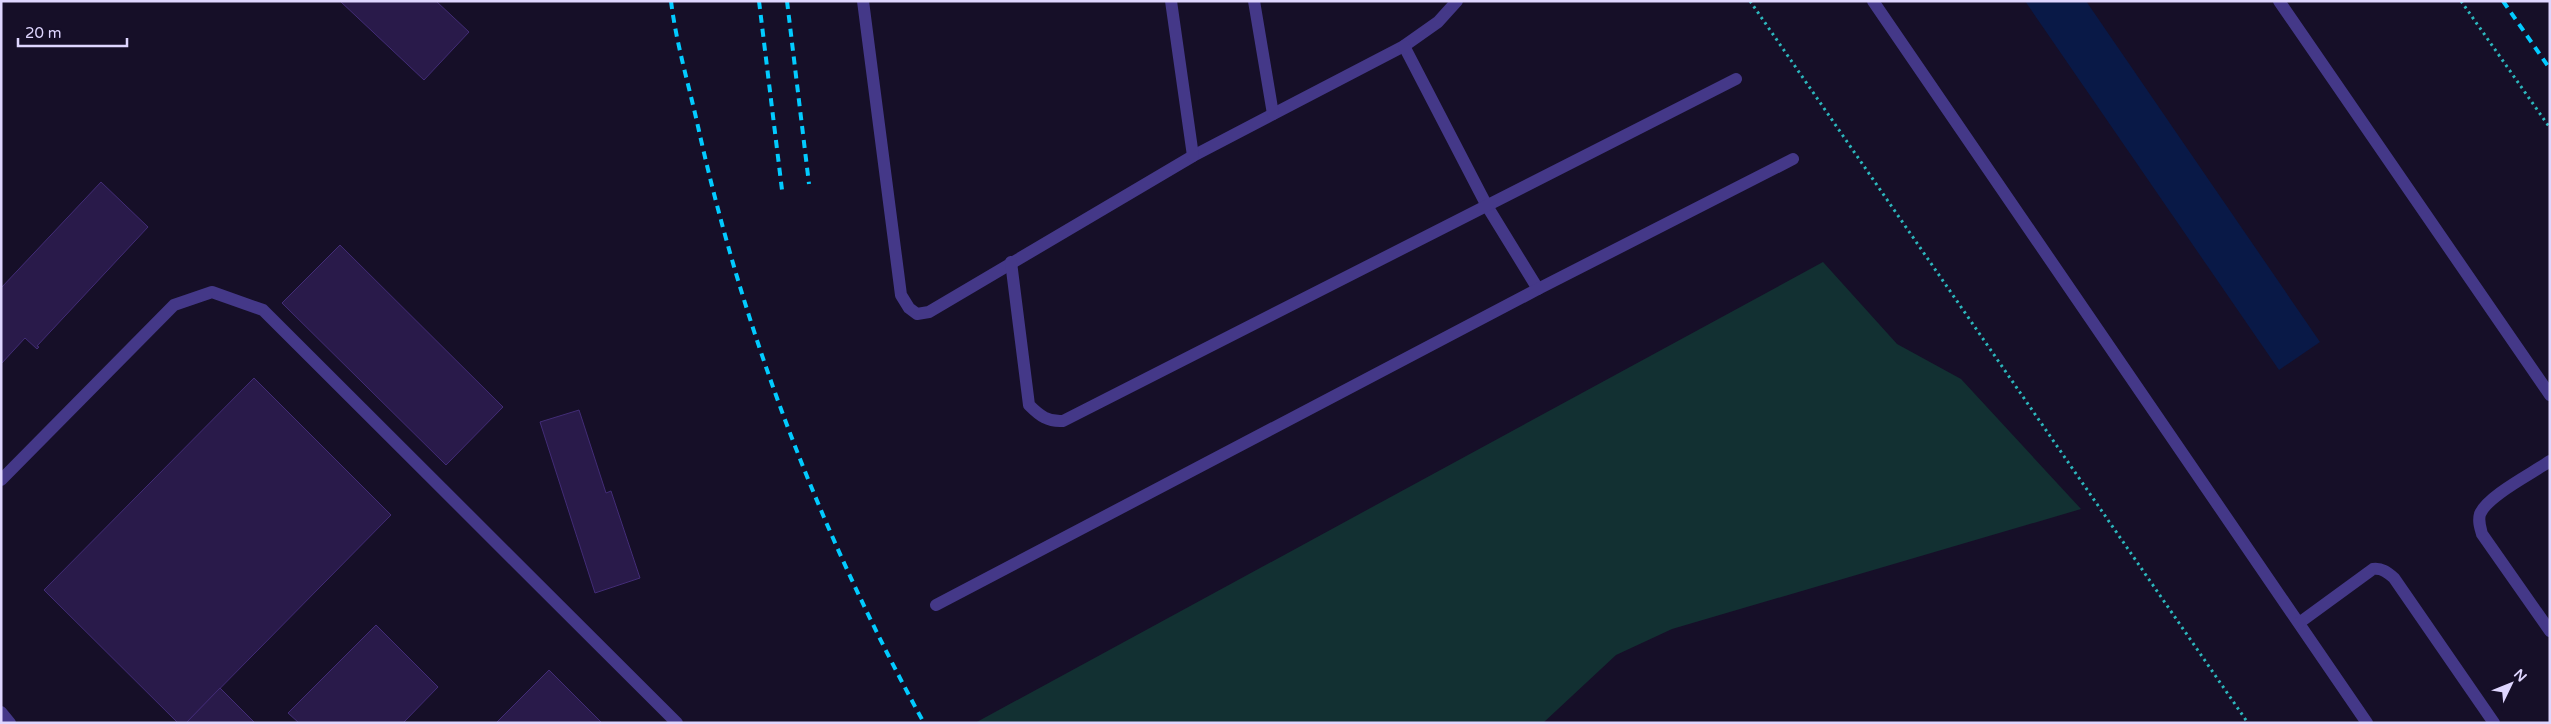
<svg xmlns="http://www.w3.org/2000/svg" width="2551" height="724" font-family="'Varela Round',sans-serif">
<rect width="100%" height="100%" fill="#160f28"/>
<path fill="#123032" d="M 1823,262 L 1897,344 L 1961,379 L 2081,509 L 1672,629 L 1616,655 L 1543,723 L 975,723 Z"/>
<path fill="#091947" d="M 2025,1 L 2086,1 L 2320,342 L 2279,370 Z"/>
<g fill="#291a4a" stroke="#422c76">
<path d="M 340,1 L 436,1 L 469,32 L 424,80 Z"/>
<path d="M 101,182 L 148,227 L 37,346 L 39,347 L 37,349 L 25,338 L 1,364 L 1,288 Z"/>
<path d="M 340,245 L 503,407 L 446,465 L 282,303 Z"/>
<path d="M 254,378 L 391,515 L 186,723 L 178,723 L 44,590 Z"/>
<path d="M 579,410 L 606,493 L 611,491 L 640,578 L 595,593 L 540,422 Z"/>
<path d="M 376,625 L 438,687 L 403,723 L 299,723 L 288,713 Z"/>
<path d="M 549,670 L 602,723 L 496,723 Z"/>
<path d="M 220,688 L 255,723 L 186,723 Z"/>
</g>
<g fill="none" stroke-linecap="round" stroke-linejoin="round">
<g stroke="#2cb7bd" stroke-width="3" stroke-dasharray="2.5 4" stroke-linecap="butt">
<path d="M 1750,1 L 2248,723"/>
<path d="M 2461,1 L 2550,128"/>
</g>
<g stroke="#443888" stroke-width="12">
<path d="M 863,1 L 901,295 L 909,308 L 917,314 L 929,312 L 1193,156 L 1404,46 L 1438,22 L 1457,1"/>
<path d="M 1171,1 L 1193,156"/>
<path d="M 1254,1 L 1273,114"/>
<path d="M 1873,1 L 2367,723"/>
<path d="M 2279,1 L 2550,395"/>
<path d="M 1404,46 L 1487,206 L 1538,289"/>
<path d="M 1011,262 L 1029,405 C 1040,416 1048,422 1063,421 L 1736,79"/>
<path d="M 2550,461 C 2533,473 2487,496 2480,514 C 2478,521 2480,527 2482,534 L 2550,631"/>
<path d="M 1,480 L 174,305 L 212,292 L 263,310 L 677,723"/>
<path d="M 936,605 L 1538,289 L 1793,159"/>
<path d="M 2299,623 L 2373,569 C 2382,568 2387,572 2394,578 L 2494,723"/>
</g>
<path stroke="#443888" stroke-width="12" d="M 1,712 L 10,723"/>
<g stroke="#02cbff" stroke-width="4" stroke-dasharray="8 6" stroke-linecap="butt">
<path d="M 671,1 C 676,42 688,82 697,122 C 743,332 821,535 924,723"/>
<path d="M 759,1 L 782,190"/>
<path d="M 787,1 L 809,184"/>
<path d="M 2503,1 L 2550,69"/>
</g>
</g>
<rect width="2551" height="724" fill="none" stroke="#dfd6ff" stroke-width="5"/>
<g transform="translate(2511 684) rotate(47)" stroke="#160f28" stroke-width="4" paint-order="stroke">
<path d="M0-4L9 19L0 12L-9 19Z" fill="#dfd6ff"/>
<text y="-8" font-size="14" font-weight="bold" text-anchor="middle" fill="#dfd6ff">N</text>
</g>
<path d="M18 38v8h109v-8" fill="none" stroke="#dfd6ff" stroke-width="2.5"/>
<text x="25" y="38" font-size="15" fill="#dfd6ff" stroke="#160f28" stroke-width="4" paint-order="stroke">20 m</text>
</svg>
